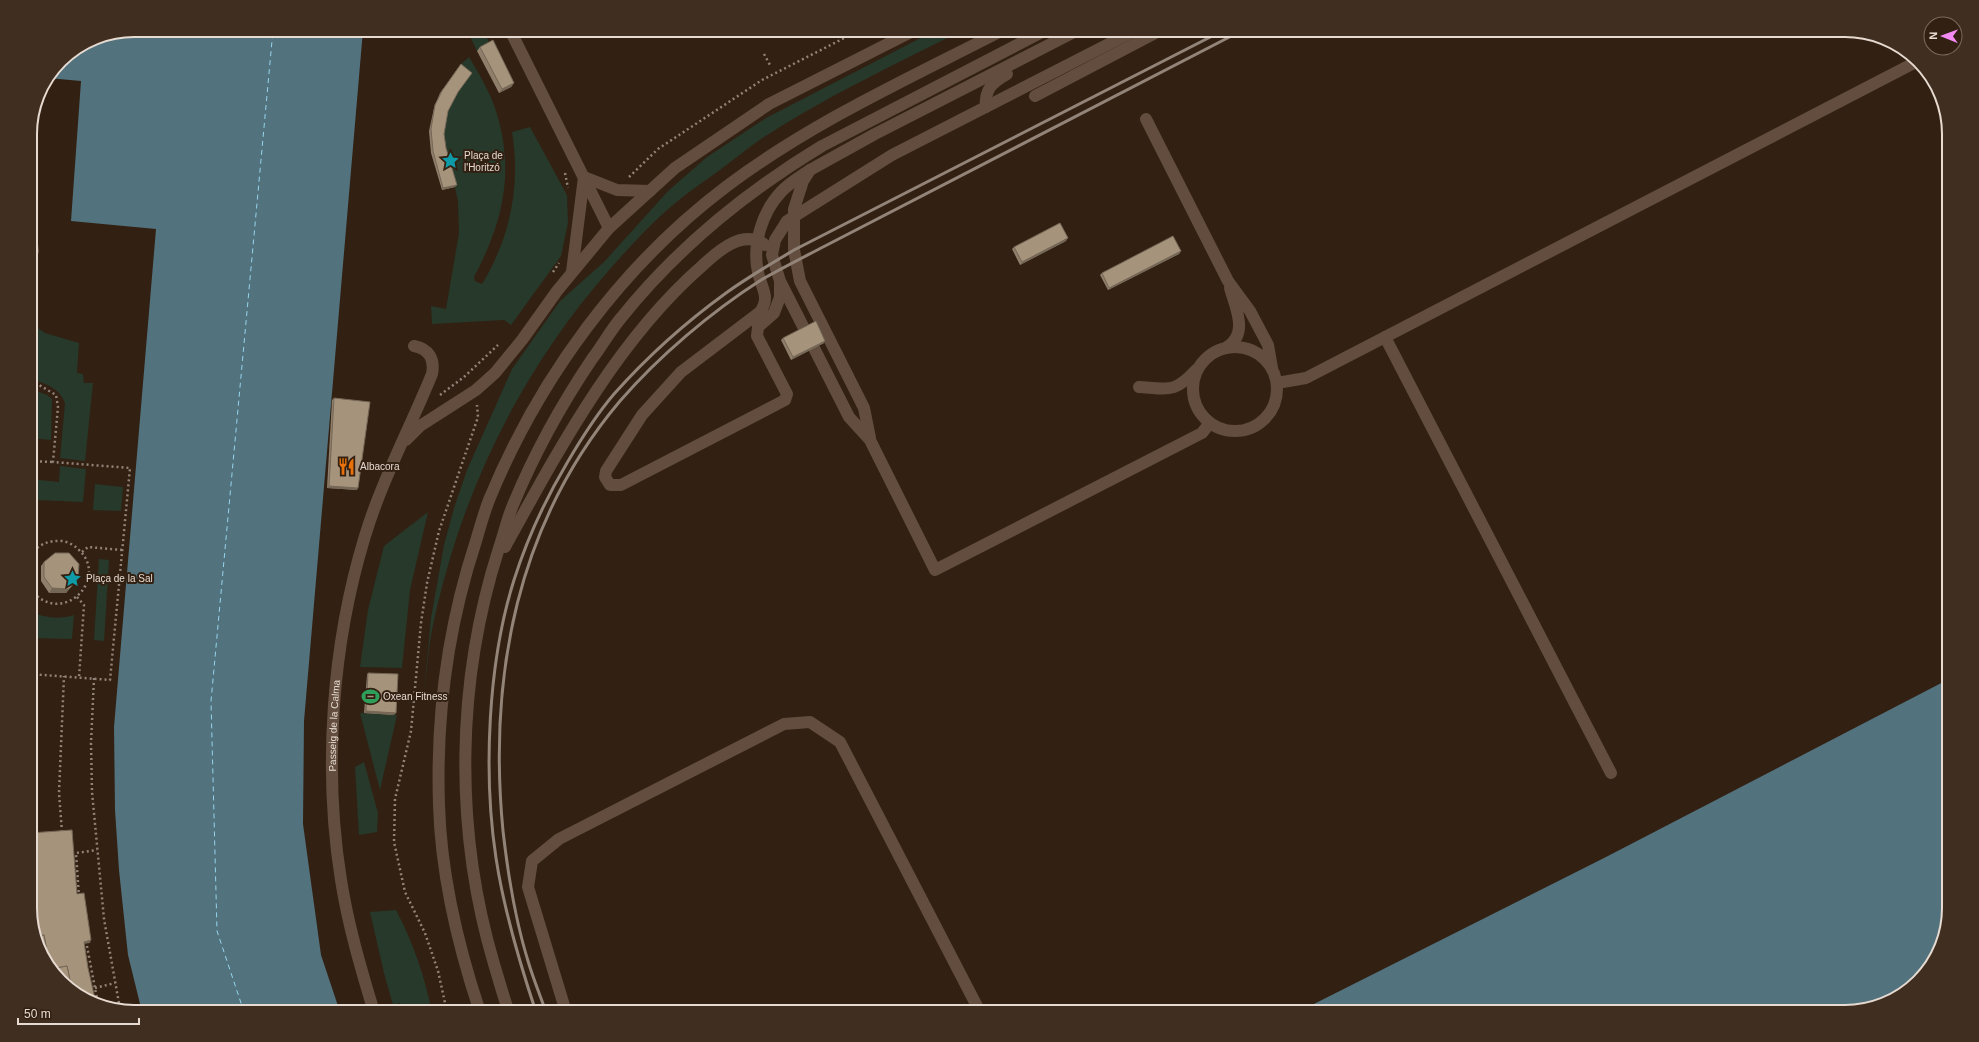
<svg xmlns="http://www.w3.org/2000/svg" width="1979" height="1042" font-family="Arial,sans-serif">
<rect width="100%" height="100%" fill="#322012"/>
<g fill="#26392a">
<path d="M 467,30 L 483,30 L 490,44 L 477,51 Z"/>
<path d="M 936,30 L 963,30 C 896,64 827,96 764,137 C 749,147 735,159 720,170 C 705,181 688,192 673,205 C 650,224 630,247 610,269 C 519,373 460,494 432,630 C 428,650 427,672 424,693 L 431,618 L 444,545 L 454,508 L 467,470 L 512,369 L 560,301 L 604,262 L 668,191 L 707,157 L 766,118 Z"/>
<path d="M 469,57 C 478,72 488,89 494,105 C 516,168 504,221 474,277 L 475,281 L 482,284 C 510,238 521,186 512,132 L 530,127 L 567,195 L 568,223 L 561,256 L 511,325 L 504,320 L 432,324 L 431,306 L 446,309 L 459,233 L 458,201 L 443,136 L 446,113 L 459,66 Z"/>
<path d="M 30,323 L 45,333 L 79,343 L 77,373 L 83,374 L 84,383 L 93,383 L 85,461 L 60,458 L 65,403 C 59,387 45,384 30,378 Z"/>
<path d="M 32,389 L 47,395 L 52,399 L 51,440 L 30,438 Z"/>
<path d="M 60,466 L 86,469 L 83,502 L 38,500 L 36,508 L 30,508 L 30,479 L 59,482 Z"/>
<path d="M 95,484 L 123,487 L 121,511 L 93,510 Z"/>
<path d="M 428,512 L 410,590 L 402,668 L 360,667 L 368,610 L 384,546 Z"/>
<path d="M 99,559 L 109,560 L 104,641 L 94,640 Z"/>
<path d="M 30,611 C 44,618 59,620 74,615 L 72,639 L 30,638 Z"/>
<path d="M 360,713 L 397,715 L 380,790 Z"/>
<path d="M 364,762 L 378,813 L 377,832 L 359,835 L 355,767 Z"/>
<path d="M 396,910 C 414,945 424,974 432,1012 L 403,1012 L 400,1003 L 393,1005 L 384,973 L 370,912 Z"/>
</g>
<g fill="#52727e">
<path d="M 134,30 L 363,30 L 304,721 L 303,824 L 321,955 L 340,1012 L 142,1012 L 128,955 L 119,870 L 115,810 L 114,727 L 156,229 L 71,221 L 81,81 L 48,78 L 61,60 L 94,38 Z"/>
<path d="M 1949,679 L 1949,908 L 1938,954 L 1897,998 L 1845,1012 L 1298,1012 L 1606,857 Z"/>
</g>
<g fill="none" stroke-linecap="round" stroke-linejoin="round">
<path stroke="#96d4eb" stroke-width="1" stroke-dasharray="5 4" stroke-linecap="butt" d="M 244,1012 L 217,931 L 211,701 L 273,30"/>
<g stroke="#928378" stroke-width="2.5" stroke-dasharray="2 3" stroke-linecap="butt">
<path d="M 764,54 L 770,65"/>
<path d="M 565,173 L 568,188"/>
<path d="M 629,177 L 658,149 L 762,80 L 860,30"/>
<path d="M 553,272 L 559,263"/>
<path d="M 30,383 L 39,385 L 56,395 L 58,407 L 53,462 L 130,468 L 110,680 L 30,674"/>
<path d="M 440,395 L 464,377 L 498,345"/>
<path d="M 30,461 L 53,462"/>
<path d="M 30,545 L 35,549"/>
<path d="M 82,552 L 88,547 L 122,550"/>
<path d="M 30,555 C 38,545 48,540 62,541 C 68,542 74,545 78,549 C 111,578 62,629 30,589"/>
<path d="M 77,597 L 84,605 L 79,677"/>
<path d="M 94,678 L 91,743 L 92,792 L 104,919 L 120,1009"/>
<path d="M 62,832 L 59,793 L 64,676"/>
<path d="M 79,897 L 76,853 L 97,850"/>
<path d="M 86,941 L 98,1004"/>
<path d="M 95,988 L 115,983"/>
<path d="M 447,1012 L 438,971 L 425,933 L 405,892 L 394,842 L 395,799 L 411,731 L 421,623 L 427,583 L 439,531 L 478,417 L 477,405"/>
</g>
<g stroke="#624d3e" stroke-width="12">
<path d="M 510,30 L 609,228"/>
<path d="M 1035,96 L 1161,30"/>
<path d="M 986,107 C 984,89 993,82 1007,74"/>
<path d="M 1146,119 L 1228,281 L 1250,311 L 1268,345 L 1272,368"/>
<path d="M 810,170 C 800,177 789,183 781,192 C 762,212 752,245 758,272 C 761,288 771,297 760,312 L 681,372 L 642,415 L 606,471 L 605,477 L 610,485 L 621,485 L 785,400 L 787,394 L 757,336 L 758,327 L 774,313 L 780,297 L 780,281 L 772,255 L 775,240 L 787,221 L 892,155 L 1136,30"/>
<path d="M 30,256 L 33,251 L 32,244"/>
<path d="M 572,272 L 584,177 L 617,190 L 650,191"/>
<path d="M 781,283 L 849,417 L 870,440 L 935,570 L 1202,433 L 1209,424"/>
<path d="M 1385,337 L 1611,773"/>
<circle cx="1235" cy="389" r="42"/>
<path d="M 1226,348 C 1249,334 1236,309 1230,288"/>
<path d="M 1277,383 L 1306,378 L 1916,62"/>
<path d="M 1139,387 C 1169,389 1175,393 1196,370"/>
<path d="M 870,438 L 864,408 L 800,281 L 794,250 L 794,209 L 803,181 L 810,170 L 875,134 L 1078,30"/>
<path d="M 406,440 L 420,426 L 476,390 L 495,373 L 522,340 L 557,291 L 609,228 L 675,168 L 769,104 L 915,30"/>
<path d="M 505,547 C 559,449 617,340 702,266 C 717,252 743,228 765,245"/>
<path id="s1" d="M 374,1012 C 361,969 348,925 341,880 C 323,768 332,644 365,536 C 382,480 410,428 432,374 C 435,359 429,349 414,346"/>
<path d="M 480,1012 C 458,946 441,875 439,805 C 436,716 448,626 476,541 C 480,527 484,513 489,500 C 539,378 622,265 727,186 C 812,122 910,78 1003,30"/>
<path d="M 509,1012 C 503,996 499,980 494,964 C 454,829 456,682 499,548 C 504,534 507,519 513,505 C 534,454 561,405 592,359 C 602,346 610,331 621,318 C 677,248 746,192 822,146 L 1046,30"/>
<path d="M 566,1012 L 528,887 L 532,861 L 559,839 L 784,724 L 810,722 L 840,742 L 980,1012"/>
</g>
<g stroke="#928478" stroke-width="3">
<path d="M 536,1012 C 519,961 504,911 496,858 C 483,773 488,662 514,580 C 527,539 545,500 567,463 C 581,439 596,415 614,394 C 647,357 686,322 726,293 C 748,277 771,264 794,250 L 1224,30"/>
<path d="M 546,1012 C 540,995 533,978 528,961 C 515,919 508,875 503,831 C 488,676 517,523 620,401 C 659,356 711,312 761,280 C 782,268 804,257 825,246 L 1243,30"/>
</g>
</g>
<g fill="#8f7e6a">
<path d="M 480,47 L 514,83 L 511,87 L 499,93 L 477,51 Z"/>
<path d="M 461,64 L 458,92 L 448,111 L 444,134 L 446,148 L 455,187 L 442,190 L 431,153 L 429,131 L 434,108 L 440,93 Z"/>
<path d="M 1066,241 L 1020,265 L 1012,249 L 1014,247 Z"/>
<path d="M 1181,251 L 1179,254 L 1108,290 L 1100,275 L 1102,273 Z"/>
<path d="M 783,338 L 824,343 L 791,360 L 781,340 Z"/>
<path d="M 334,398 L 357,490 L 327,488 L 332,400 Z"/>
<path d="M 44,562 L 78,578 L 66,593 L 49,593 L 41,581 L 41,566 Z"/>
<path d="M 368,673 L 394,715 L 364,713 L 367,675 Z"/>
</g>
<g fill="#746756">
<path d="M 514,83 L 511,87 L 499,93 L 502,89 Z"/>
<path d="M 457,185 L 455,187 L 442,190 L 443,188 Z"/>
<path d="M 1068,238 L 1066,241 L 1020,265 L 1022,262 Z"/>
<path d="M 1181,251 L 1179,254 L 1108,290 L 1109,288 Z"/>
<path d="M 825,341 L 824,343 L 791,360 L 793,357 Z"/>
<path d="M 329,486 L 358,488 L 357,490 L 327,488 Z"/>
<path d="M 78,578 L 66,593 L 49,593 L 52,588 Z"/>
<path d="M 366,711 L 396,713 L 394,715 L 364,713 Z"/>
<path d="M 91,940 L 90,943 L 83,944 L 84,942 Z"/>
</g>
<g fill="#a6937b" stroke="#746756">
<path d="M 493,40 L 514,83 L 502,89 L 480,47 Z"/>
<path d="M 461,64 L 472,73 L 458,92 L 448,111 L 444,134 L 446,148 L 457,185 L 443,188 L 433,151 L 431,129 L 435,105 L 442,91 Z"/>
<path d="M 1060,223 L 1068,238 L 1022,262 L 1014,247 Z"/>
<path d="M 1173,236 L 1181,251 L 1109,288 L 1102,273 Z"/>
<path d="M 816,321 L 825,341 L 793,357 L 783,338 Z"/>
<path d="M 334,398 L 370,402 L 358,488 L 329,486 Z"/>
<path d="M 55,553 L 69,553 L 79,564 L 78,578 L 69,589 L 52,588 L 44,577 L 44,562 Z"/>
<path d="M 368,673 L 398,674 L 396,713 L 366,711 Z"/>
<path d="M 72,830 L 77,894 L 84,893 L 91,940 L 84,942 L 88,968 L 96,1003 L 88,1001 L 70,986 L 71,985 L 67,966 L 51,969 L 50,968 L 44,935 L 37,936 L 30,915 L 30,833 Z"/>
<path d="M 44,935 L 50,968 L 47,966 L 37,936 Z"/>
<path d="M 67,966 L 71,985 L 70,985 L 51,969 Z"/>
</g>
<defs>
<symbol id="sight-bare" viewBox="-9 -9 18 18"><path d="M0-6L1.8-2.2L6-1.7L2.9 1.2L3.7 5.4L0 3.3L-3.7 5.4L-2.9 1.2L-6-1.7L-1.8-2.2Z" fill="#0f9aa8" stroke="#322012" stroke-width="2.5" paint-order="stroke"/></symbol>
<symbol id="restaurant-bare" viewBox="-9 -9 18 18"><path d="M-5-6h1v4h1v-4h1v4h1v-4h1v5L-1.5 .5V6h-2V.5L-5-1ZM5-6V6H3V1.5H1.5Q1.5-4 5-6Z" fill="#e8710a" stroke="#322012" stroke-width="2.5" paint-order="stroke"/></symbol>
<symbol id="stadium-bare" viewBox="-9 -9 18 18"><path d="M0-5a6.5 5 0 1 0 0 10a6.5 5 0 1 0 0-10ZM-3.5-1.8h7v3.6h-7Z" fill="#2e9e5b" stroke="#322012" stroke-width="2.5" paint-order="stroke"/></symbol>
</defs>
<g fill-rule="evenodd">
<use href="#sight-bare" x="438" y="148" width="25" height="25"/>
<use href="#restaurant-bare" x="334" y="454" width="25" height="25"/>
<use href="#sight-bare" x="60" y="566" width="25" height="25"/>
<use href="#stadium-bare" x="358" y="684" width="25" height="25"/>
</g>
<g text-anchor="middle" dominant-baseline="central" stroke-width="4" stroke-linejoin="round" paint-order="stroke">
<g font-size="10" fill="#e6dad1" stroke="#322012" text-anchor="start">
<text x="464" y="155">Plaça de<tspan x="464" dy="12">l'Horitzó</tspan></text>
<text x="360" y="466">Albacora</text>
<text x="86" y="578">Plaça de la Sal</text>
<text x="383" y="696">Oxean Fitness</text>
</g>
<g font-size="10" fill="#e6dad1" stroke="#322012">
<text stroke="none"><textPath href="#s1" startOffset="291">Passeig de la Calma</textPath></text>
</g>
</g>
<path d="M0 0H1979V1042H0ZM134 37H1845A97 97 0 0 1 1942 134V908A97 97 0 0 1 1845 1005H134A97 97 0 0 1 37 908V134A97 97 0 0 1 134 37Z" fill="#402f21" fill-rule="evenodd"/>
<path fill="none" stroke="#e6dad1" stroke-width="2" d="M134 37H1845A97 97 0 0 1 1942 134V908A97 97 0 0 1 1845 1005H134A97 97 0 0 1 37 908V134A97 97 0 0 1 134 37Z"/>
<g transform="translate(1943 36) rotate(271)"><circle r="19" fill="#322012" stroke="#7a6a5e"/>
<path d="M0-3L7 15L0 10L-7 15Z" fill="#f38af2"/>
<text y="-6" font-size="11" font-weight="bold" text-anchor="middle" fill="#e6dad1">N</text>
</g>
<path d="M18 1018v6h121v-6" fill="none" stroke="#e6dad1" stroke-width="2"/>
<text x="24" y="1018" font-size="12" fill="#e6dad1" stroke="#322012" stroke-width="3" paint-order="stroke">50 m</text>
</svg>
